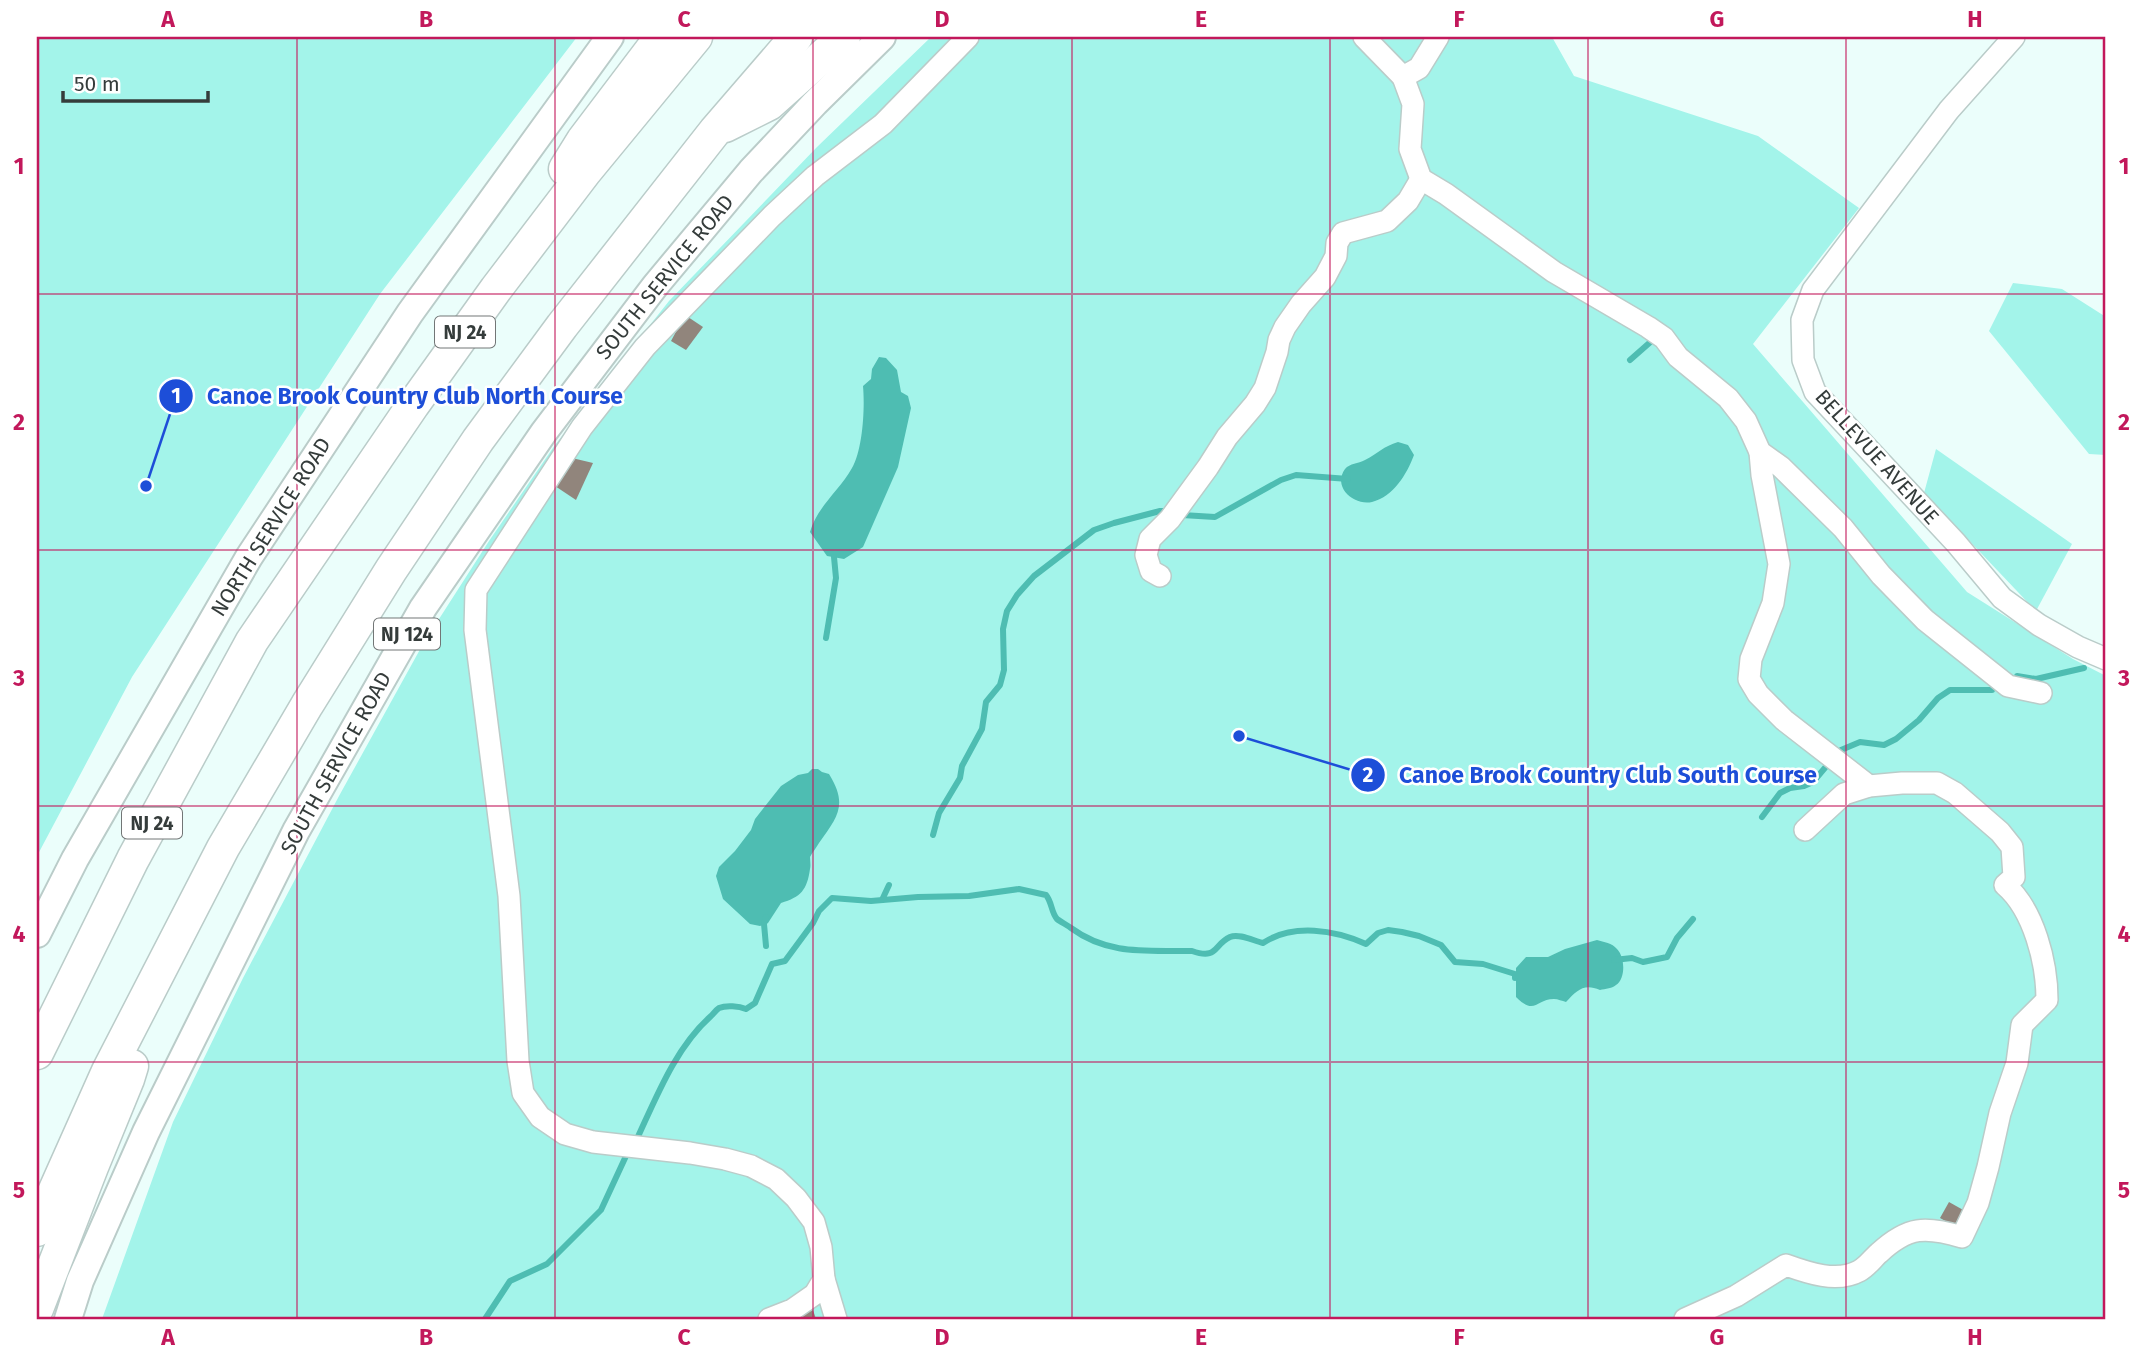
<svg xmlns="http://www.w3.org/2000/svg" width="2143" height="1356" font-family="'Fira Sans',sans-serif">
<rect width="100%" height="100%" fill="#ebfefb"/>
<g fill="#a3f4ea">
<path d="M 37,37 L 577,37 L 380,294 L 132,677 L 37,856 Z"/>
<path d="M 931,37 L 1552,37 L 1574,76 L 1758,136 L 1859,208 L 1753,344 L 1967,592 L 2073,659 L 2106,676 L 2106,1319 L 102,1319 L 173,1122 L 243,978 L 339,796 L 423,644 L 489,541 L 555,445 L 669,301 L 817,147 Z"/>
<path d="M 2013,283 L 2062,289 L 2106,317 L 2106,455 L 2089,454 L 1989,331 Z"/>
<path d="M 1936,449 L 2072,544 L 2036,611 L 1924,493 Z"/>
</g>
<g fill="#4ebdb2">
<path d="M 879,357 L 886,358 L 897,370 L 901,392 L 908,396 L 911,408 L 898,467 L 863,547 L 844,559 L 827,556 L 810,532 C 817,507 839,491 852,468 C 863,449 865,407 863,386 L 871,379 L 872,369 Z"/>
<path d="M 1398,442 L 1408,445 L 1414,455 C 1407,474 1393,497 1372,502 C 1354,506 1332,487 1345,469 C 1350,463 1358,464 1365,460 C 1377,454 1384,446 1398,442 Z"/>
<path d="M 812,769 L 818,769 L 822,772 L 829,774 C 848,805 838,816 819,843 C 816,848 812,853 810,857 C 810,861 811,865 810,869 C 807,890 801,897 781,903 L 768,923 L 760,926 L 750,924 L 723,899 L 716,876 L 719,867 L 735,851 L 751,830 L 755,819 L 781,786 L 798,775 L 808,773 Z"/>
<path d="M 1597,940 C 1604,942 1612,943 1617,949 C 1625,957 1626,978 1616,985 C 1613,988 1605,989 1600,990 C 1584,983 1577,990 1566,1002 C 1562,1001 1558,999 1554,999 C 1536,999 1535,1016 1516,997 L 1516,968 L 1526,957 L 1548,957 L 1565,949 Z"/>
</g>
<g fill="none" stroke-linecap="round" stroke-linejoin="round">
<g stroke="#4ebdb2" stroke-width="6">
<path d="M 1630,360 L 1655,338"/>
<path d="M 1182,515 L 1215,517 L 1281,480 L 1296,475 L 1348,479"/>
<path d="M 826,638 L 836,578 L 834,557"/>
<path d="M 2017,676 L 2036,679 L 2084,668"/>
<path d="M 1841,750 L 1860,742 L 1884,745 L 1896,739 L 1919,720 L 1938,698 L 1950,690 L 1992,690"/>
<path d="M 1762,817 L 1780,793 L 1790,788 L 1804,786 L 1813,782 L 1829,763"/>
<path d="M 933,835 L 939,813 L 960,778 L 962,766 L 982,729 L 986,702 L 1000,685 L 1004,670 L 1003,629 L 1007,611 L 1017,595 L 1034,576 L 1094,530 L 1114,523 L 1160,511 L 1169,511"/>
<path d="M 882,900 L 889,885"/>
<path d="M 766,917 L 764,924 L 766,946"/>
<path d="M 1614,960 L 1632,958 L 1643,962 L 1667,957 L 1677,938 L 1693,919"/>
<path d="M 636,1141 C 656,1098 675,1048 711,1016 C 714,1013 716,1010 719,1008 C 726,1005 739,1006 746,1009 L 755,1003 L 772,964 L 785,961 L 813,923 L 819,911 L 832,898 L 871,901 L 918,897 L 969,896 L 1019,889 L 1046,895 C 1052,902 1051,912 1057,919 C 1061,922 1067,925 1071,928 C 1109,956 1148,950 1192,951 C 1218,960 1213,945 1230,937 C 1239,933 1254,941 1263,943 C 1293,923 1335,930 1366,944 L 1378,933 L 1388,930 L 1402,932 L 1419,936 L 1441,945 L 1455,962 L 1483,964 L 1515,974 L 1515,978"/>
<path d="M 485,1319 L 510,1281 L 547,1264 L 601,1210 L 626,1156"/>
</g>
</g>
<g fill="#91857c">
<path d="M 685,315 L 703,327 L 686,350 L 671,341 Z"/>
<path d="M 572,458 L 593,463 L 576,500 L 555,486 Z"/>
<path d="M 1949,1202 L 1965,1211 L 1956,1227 L 1940,1218 Z"/>
<path d="M 813,1310 L 816,1319 L 792,1319 Z"/>
</g>
<g fill="none" stroke-linecap="round" stroke-linejoin="round">
<defs>
<g id="minor">
<path d="M 1364,37 L 1403,77 L 1419,68 L 1438,37"/>
<path d="M 2014,37 L 1949,110 L 1813,290 L 1802,320 L 1803,360 L 1815,392 L 1956,543 L 2002,598 L 2039,625 L 2078,647 L 2106,659"/>
<path d="M 1403,77 L 1413,104 L 1410,149 L 1421,179 L 1446,194 L 1554,272 L 1648,327 L 1664,338 L 1678,357 L 1728,398 L 1746,421 L 1760,452 L 1781,467 L 1843,528 L 1881,575 L 1925,620 L 2008,686 L 2041,693"/>
<path d="M 1760,452 L 1762,475 L 1779,564 L 1773,603 L 1751,659 L 1749,679 L 1758,694 L 1784,720 L 1869,786"/>
<path d="M 1160,576 L 1151,571 L 1146,555 L 1150,539 L 1170,519 L 1208,467 L 1227,437 L 1255,404 L 1265,388 L 1277,352 L 1279,340 L 1285,327 L 1301,304 L 1325,277 L 1336,256 L 1337,243 L 1343,233 L 1387,221 L 1408,201 L 1421,179"/>
<path d="M 824,1279 L 836,1319"/>
<path d="M 769,1319 L 792,1310 L 815,1294 L 824,1279 L 821,1247 L 814,1222 L 796,1198 L 776,1179 L 751,1166 L 725,1159 L 690,1153 L 593,1142 L 565,1134 L 540,1117 L 523,1093 L 518,1061 L 509,896 L 475,630 L 476,590 L 582,427 L 645,347 L 772,216 L 815,176 L 883,124 L 968,37"/>
<path d="M 1685,1319 L 1736,1296 L 1786,1265 C 1808,1273 1837,1283 1859,1271 C 1867,1267 1873,1258 1879,1253 C 1908,1226 1926,1226 1962,1237 L 1978,1203 L 1988,1167 L 2000,1113 L 2017,1063 L 2022,1025 L 2047,1000 C 2047,963 2034,910 2005,885 L 2014,877 L 2012,847 L 2000,832 L 1955,793 L 1937,783 L 1902,783 L 1869,786 L 1844,794 L 1805,830"/>
</g>
<g id="major">
<path d="M 37,934 L 75,859 L 249,557 L 410,313 L 610,37"/>
<path d="M 68,1319 L 80,1281 L 146,1132 L 296,831 L 423,608 L 544,432 L 655,286 L 751,171 L 815,103 L 882,37"/>
</g>
<g id="highway">
<path d="M 725,126 L 769,104 L 844,37"/>
<path d="M 565,169 L 583,140 L 661,37"/>
<path d="M 37,1053 L 133,859 L 252,641 L 413,405 L 496,289 L 585,172 L 696,37"/>
<path d="M 37,1230 L 108,1071 L 223,848 L 307,705 L 391,570 L 478,440 L 562,326 L 715,131 L 796,37"/>
<path d="M 37,1309 L 92,1167 L 128,1079 L 132,1066"/>
</g>
</defs>
<use href="#minor" stroke="#baccc9" stroke-width="24"/>
<use href="#major" stroke="#baccc9" stroke-width="30"/>
<use href="#highway" stroke="#baccc9" stroke-width="35"/>
<use href="#minor" stroke="#fff" stroke-width="21"/>
<use href="#major" stroke="#fff" stroke-width="26"/>
<use href="#highway" stroke="#fff" stroke-width="32"/>
</g>
<path fill="none" stroke="#c2185b" stroke-width="2" stroke-opacity="0.55" d="M 297,37 L 297,1319M 555,37 L 555,1319M 813,37 L 813,1319M 1072,37 L 1072,1319M 1330,37 L 1330,1319M 1588,37 L 1588,1319M 1846,37 L 1846,1319M 37,294 L 2106,294M 37,550 L 2106,550M 37,806 L 2106,806M 37,1062 L 2106,1062"/>
<g text-anchor="middle" dominant-baseline="central" stroke-width="5" stroke-linejoin="round" paint-order="stroke">
<g fill="#fff" stroke="#727676" stroke-width="2">
<rect x="435" y="316.5" width="60" height="31" rx="5"/>
<rect x="374" y="618.5" width="66" height="31" rx="5"/>
<rect x="122" y="807.5" width="60" height="31" rx="5"/>
</g>
<g font-size="19" font-weight="bold" fill="#353c3b">
<text x="465" y="332">NJ 24</text>
<text x="407" y="634">NJ 124</text>
<text x="152" y="823">NJ 24</text>
</g>
<g font-size="21" fill="#353c3b" stroke="#fff">
<text transform="translate(665 277) rotate(-51)">SOUTH SERVICE ROAD</text>
<text transform="translate(1877 457) rotate(48)">BELLEVUE AVENUE</text>
<text transform="translate(271 527) rotate(-58)">NORTH SERVICE ROAD</text>
<text transform="translate(336 763) rotate(-61)">SOUTH SERVICE ROAD</text>
</g>
</g>
<path fill="none" stroke="#1d4ed8" stroke-width="2.5" d="M146 486L176 396M1239 736L1368 775"/>
<g fill="#1d4ed8" stroke="#fff" stroke-width="2.5">
<circle cx="146" cy="486" r="7"/>
<circle cx="1239" cy="736" r="7"/>
<circle cx="176" cy="396" r="18"/>
<circle cx="1368" cy="775" r="18"/>
</g>
<g font-size="21" text-anchor="middle" font-weight="bold" fill="#fff">
<text x="176" y="403">1</text>
<text x="1368" y="782">2</text>
</g>
<g font-size="23" text-anchor="middle" font-weight="bold" fill="#1d4ed8" stroke="#fff" stroke-width="5" stroke-linejoin="round" paint-order="stroke">
<text x="415" y="404">Canoe Brook Country Club North Course</text>
<text x="1608" y="783">Canoe Brook Country Club South Course</text>
</g>
<rect width="2143" height="1356" fill="none" stroke="#ffffff" stroke-width="77"/>
<path d="M63 91v10h145v-10" fill="none" stroke="#353c3b" stroke-width="3.5"/>
<text x="74" y="91" font-size="21" fill="#353c3b" stroke="#ffffff" stroke-width="5" paint-order="stroke">50 m</text>
<rect x="38" y="38" width="2066" height="1280" fill="none" stroke="#c2185b" stroke-width="2.5"/>
<g font-size="23" text-anchor="middle" font-weight="bold" fill="#c2185b">
<text x="168" y="27">A</text>
<text x="426" y="27">B</text>
<text x="684" y="27">C</text>
<text x="942" y="27">D</text>
<text x="1201" y="27">E</text>
<text x="1459" y="27">F</text>
<text x="1717" y="27">G</text>
<text x="1975" y="27">H</text>
<text x="19" y="174">1</text>
<text x="2124" y="174">1</text>
<text x="19" y="430">2</text>
<text x="2124" y="430">2</text>
<text x="19" y="686">3</text>
<text x="2124" y="686">3</text>
<text x="19" y="942">4</text>
<text x="2124" y="942">4</text>
<text x="19" y="1198">5</text>
<text x="2124" y="1198">5</text>
<text x="168" y="1345">A</text>
<text x="426" y="1345">B</text>
<text x="684" y="1345">C</text>
<text x="942" y="1345">D</text>
<text x="1201" y="1345">E</text>
<text x="1459" y="1345">F</text>
<text x="1717" y="1345">G</text>
<text x="1975" y="1345">H</text>
</g>
</svg>
